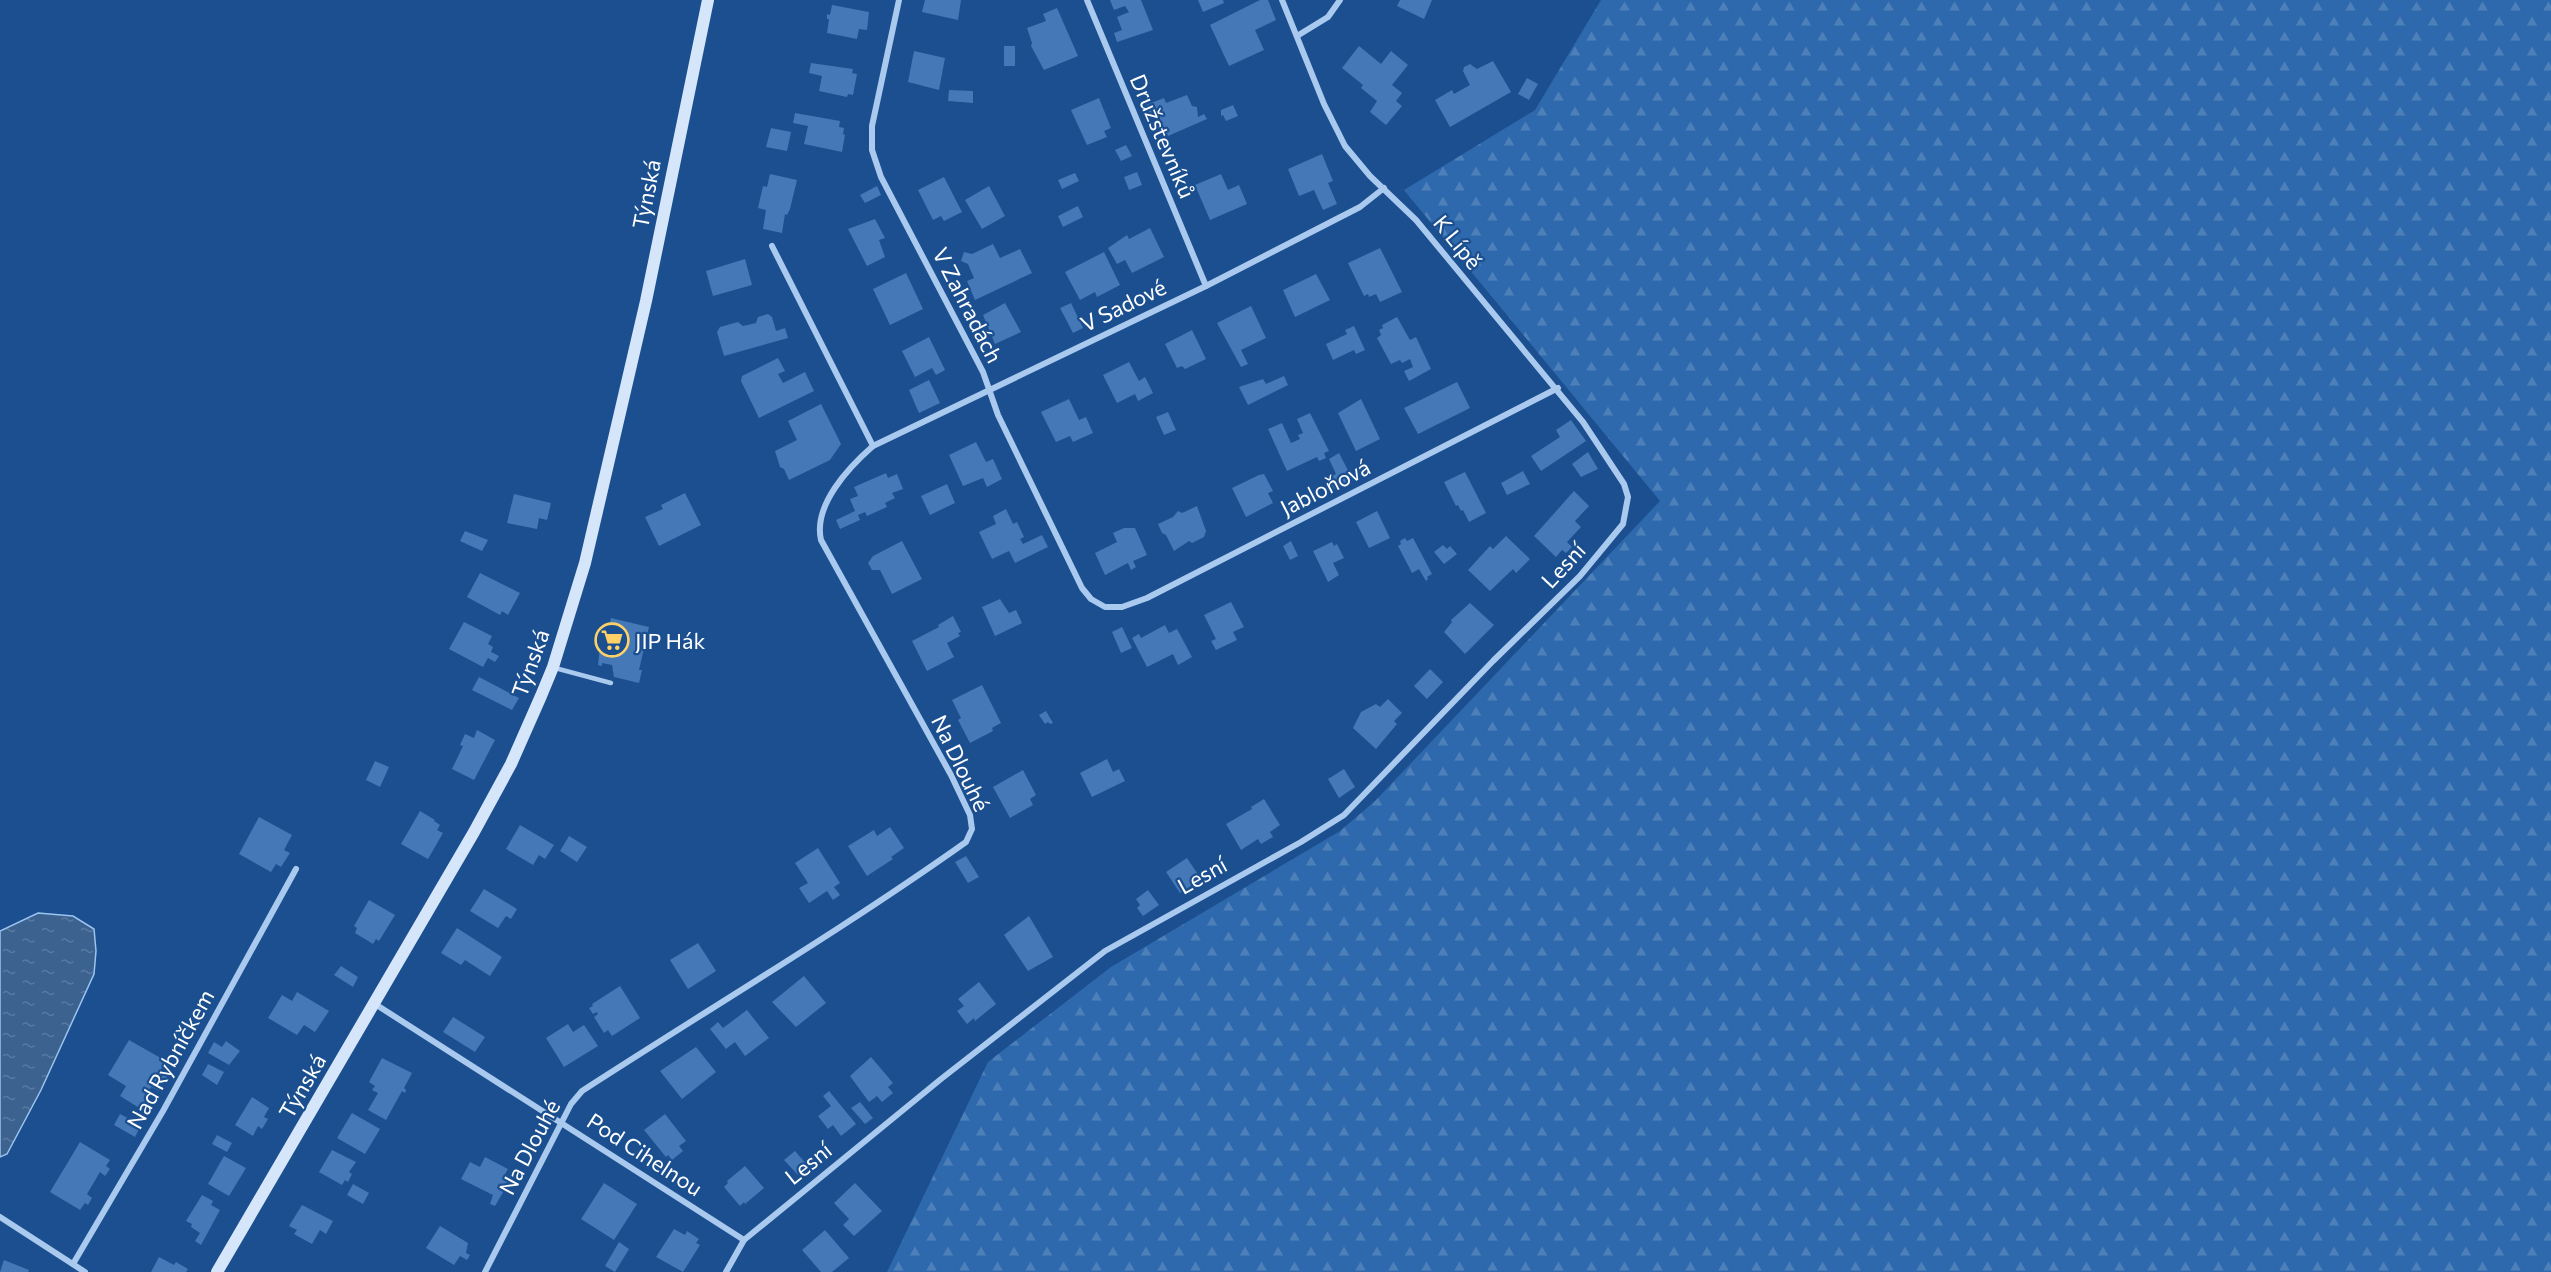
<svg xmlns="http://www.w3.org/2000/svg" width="2551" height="1272" font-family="Commissioner,sans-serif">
<defs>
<pattern id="forest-firs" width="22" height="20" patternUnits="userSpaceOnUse" patternTransform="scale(1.5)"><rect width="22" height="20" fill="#2e69ad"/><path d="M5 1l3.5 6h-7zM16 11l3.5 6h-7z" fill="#4d80b9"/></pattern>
<pattern id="water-ripples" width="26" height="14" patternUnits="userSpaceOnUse" patternTransform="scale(1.5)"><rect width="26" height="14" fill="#3c6290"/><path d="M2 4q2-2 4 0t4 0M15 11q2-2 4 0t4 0" fill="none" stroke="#597aa1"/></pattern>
</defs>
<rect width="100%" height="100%" fill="#1b4f8f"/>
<path fill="url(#forest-firs)" d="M 1601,0 L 2551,0 L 2551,1272 L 887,1272 L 988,1062 L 1111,967 L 1340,831 L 1375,801 L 1660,501 L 1404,190 L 1535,110 Z"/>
<path fill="url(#water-ripples)" stroke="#9cc4f0" stroke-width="1.5" d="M 38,913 L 73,916 L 94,929 L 96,951 L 94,974 L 41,1090 L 7,1154 L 0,1157 L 0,931 Z"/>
<g fill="#4478b7">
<path d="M 925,0 L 961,0 L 958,20 L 922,12 Z"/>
<path d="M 1110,0 L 1141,0 L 1153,30 L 1117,42 L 1114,33 L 1122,30 L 1117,17 L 1129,12 L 1125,6 L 1114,10 Z"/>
<path d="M 1198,0 L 1223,0 L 1224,3 L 1203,12 Z"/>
<path d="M 1260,0 L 1268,0 L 1276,20 L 1255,30 L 1264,50 L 1229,66 L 1210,25 Z"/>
<path d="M 1400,0 L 1432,0 L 1424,19 L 1397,6 Z"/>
<path d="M 832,5 L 869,12 L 867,30 L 859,29 L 857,39 L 827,33 L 829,19 L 827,19 L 827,14 L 830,15 Z"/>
<path d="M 1057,8 L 1078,56 L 1044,70 L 1031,46 L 1032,43 L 1027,28 L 1046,21 L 1043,14 Z"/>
<rect x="1004" y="46" width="11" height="20"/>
<path d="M 1359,46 L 1381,64 L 1391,51 L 1408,65 L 1392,85 L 1402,93 L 1396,101 L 1402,106 L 1386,125 L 1370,112 L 1377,101 L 1361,88 L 1363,85 L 1342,68 Z"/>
<path d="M 914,51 L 945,58 L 939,90 L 908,82 Z"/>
<path d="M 1493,61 L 1511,92 L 1450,127 L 1435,100 L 1452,90 L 1454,94 L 1470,85 L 1463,71 L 1464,67 L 1470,64 L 1477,69 Z"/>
<path d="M 811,63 L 853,69 L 852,73 L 857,74 L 853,95 L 848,94 L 847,97 L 819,91 L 822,76 L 809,73 Z"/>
<path d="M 1527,78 L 1538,84 L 1529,100 L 1518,94 Z"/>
<path d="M 949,90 L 973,91 L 973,103 L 948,101 Z"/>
<path d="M 1187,95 L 1192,106 L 1197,107 L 1198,117 L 1204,114 L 1207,119 L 1168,136 L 1159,117 L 1153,119 L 1146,105 L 1164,98 L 1166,103 Z"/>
<path d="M 1099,98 L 1111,128 L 1104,131 L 1107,137 L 1087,145 L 1071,110 Z"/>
<path d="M 1233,105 L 1238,116 L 1226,121 L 1223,115 L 1221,116 L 1221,110 Z"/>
<path d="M 795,113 L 840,121 L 839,127 L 844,128 L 843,134 L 845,135 L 842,152 L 804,144 L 808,126 L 793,123 Z"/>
<path d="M 771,128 L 791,132 L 787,151 L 766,147 Z"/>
<path d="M 1126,145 L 1132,156 L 1121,161 L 1115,150 Z"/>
<path d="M 1322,154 L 1333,181 L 1328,183 L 1337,204 L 1323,210 L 1314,190 L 1299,196 L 1288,169 Z"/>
<path d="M 1137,172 L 1142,185 L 1129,190 L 1124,177 Z"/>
<path d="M 1075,173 L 1079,181 L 1062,189 L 1058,180 Z"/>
<path d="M 770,174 L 797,180 L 790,209 L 787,215 L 785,214 L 782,233 L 763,229 L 766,210 L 758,208 L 763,186 L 767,187 Z"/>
<path d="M 1221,174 L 1228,190 L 1239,185 L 1247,204 L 1210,220 L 1195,185 Z"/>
<path d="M 944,177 L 962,212 L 944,221 L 941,216 L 933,220 L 918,190 Z"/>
<path d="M 877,186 L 881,195 L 865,203 L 860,195 Z"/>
<path d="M 989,186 L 1005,216 L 982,229 L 965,200 Z"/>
<path d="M 1078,206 L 1083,217 L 1063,227 L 1058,216 Z"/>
<path d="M 875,219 L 885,238 L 879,240 L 885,257 L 867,266 L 848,229 Z"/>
<path d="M 1150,228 L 1164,257 L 1132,273 L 1125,260 L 1117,264 L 1108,248 L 1127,235 L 1129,239 Z"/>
<path d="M 993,244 L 1000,258 L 1020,249 L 1032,273 L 975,300 L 967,281 L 974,278 L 968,264 L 961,261 L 964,252 L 972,254 Z"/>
<path d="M 1380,248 L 1402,292 L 1380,302 L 1376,294 L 1369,297 L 1368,294 L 1364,296 L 1348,263 Z"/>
<path d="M 1104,252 L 1120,285 L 1097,297 L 1095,292 L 1080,300 L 1065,272 Z"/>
<path d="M 745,259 L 752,285 L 713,296 L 706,271 Z"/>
<path d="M 906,273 L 923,309 L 890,325 L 873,289 Z"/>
<path d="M 1316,274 L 1330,300 L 1295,317 L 1283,290 Z"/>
<path d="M 1005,303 L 1021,332 L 995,344 L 983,315 Z"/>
<path d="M 1071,303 L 1083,328 L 1073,333 L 1060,308 Z"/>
<path d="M 1251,306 L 1266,338 L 1241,350 L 1248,364 L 1241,367 L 1217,323 Z"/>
<path d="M 768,314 L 772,317 L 776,331 L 785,328 L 788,338 L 724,356 L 717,332 L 720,327 L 738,322 L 743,326 L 756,323 L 758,317 Z"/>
<path d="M 1397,317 L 1410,340 L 1416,337 L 1431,369 L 1409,381 L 1404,371 L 1413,367 L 1410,359 L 1402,363 L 1400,360 L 1391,364 L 1377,338 L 1381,335 L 1379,330 L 1383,328 L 1382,325 Z"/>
<path d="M 1354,326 L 1365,350 L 1356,354 L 1354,350 L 1333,360 L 1326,344 L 1347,334 L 1345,330 Z"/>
<path d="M 1192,330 L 1206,359 L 1185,369 L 1182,366 L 1177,368 L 1165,344 Z"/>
<path d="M 929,337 L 945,370 L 936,375 L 932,368 L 915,377 L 902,351 Z"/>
<path d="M 778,358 L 785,371 L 778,374 L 783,383 L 805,372 L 814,391 L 759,418 L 741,381 L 742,376 Z"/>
<path d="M 1129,362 L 1139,381 L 1145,377 L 1153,393 L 1138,401 L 1135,394 L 1117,403 L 1103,375 Z"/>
<path d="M 1284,376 L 1288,385 L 1248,405 L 1239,387 L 1263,379 L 1266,384 Z"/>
<path d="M 929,380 L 940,403 L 919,413 L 909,390 Z"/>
<path d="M 1457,382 L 1470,408 L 1418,434 L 1404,408 Z"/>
<path d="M 1069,399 L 1079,420 L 1086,417 L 1093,433 L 1073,442 L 1070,436 L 1056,442 L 1041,412 Z"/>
<path d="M 1361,399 L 1380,439 L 1356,451 L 1338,413 Z"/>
<path d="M 821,404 L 841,444 L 830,460 L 789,480 L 784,469 L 780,467 L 775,451 L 797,440 L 788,421 Z"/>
<path d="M 1168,412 L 1176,430 L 1164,435 L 1156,417 Z"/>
<path d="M 1310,413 L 1329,451 L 1324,453 L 1326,458 L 1319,461 L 1317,457 L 1287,471 L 1268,429 L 1282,423 L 1291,443 L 1300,439 L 1298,435 L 1303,433 L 1297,419 Z"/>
<path d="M 1571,420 L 1586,441 L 1541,471 L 1531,456 L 1560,437 L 1556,430 Z"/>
<path d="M 976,442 L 986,462 L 993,459 L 1002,479 L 987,487 L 983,478 L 963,486 L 949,455 Z"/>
<path d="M 1588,452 L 1598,469 L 1581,477 L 1572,464 Z"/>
<path d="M 1339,453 L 1353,480 L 1334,489 L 1328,478 L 1336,474 L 1329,459 Z"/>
<path d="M 1523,471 L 1530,484 L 1507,495 L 1501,483 Z"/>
<path d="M 1465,472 L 1486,513 L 1469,522 L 1463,510 L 1461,511 L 1458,505 L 1456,506 L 1444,482 Z"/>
<path d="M 886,473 L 888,478 L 897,474 L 903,489 L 892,493 L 895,498 L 885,503 L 887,507 L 867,516 L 865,512 L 858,515 L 860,520 L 840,529 L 836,520 L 855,511 L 850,499 L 858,496 L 854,487 Z"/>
<path d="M 1264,474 L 1273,491 L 1268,493 L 1273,503 L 1246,517 L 1232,488 L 1259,475 Z"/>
<path d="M 947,484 L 955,503 L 930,515 L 921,496 Z"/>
<path d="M 1574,491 L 1589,506 L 1575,521 L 1581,527 L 1567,542 L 1572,547 L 1566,553 L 1562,550 L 1556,557 L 1534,536 Z"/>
<path d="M 685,493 L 701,525 L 659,546 L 645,517 L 663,509 L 661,505 Z"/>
<path d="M 514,494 L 551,503 L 547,520 L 539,518 L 537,529 L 507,523 Z"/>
<path d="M 1197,506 L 1206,531 L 1204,537 L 1192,543 L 1189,541 L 1174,551 L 1166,535 L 1162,533 L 1158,524 L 1173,517 L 1178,511 L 1182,513 Z"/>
<path d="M 1006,509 L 1013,524 L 1017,522 L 1024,537 L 1020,539 L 1023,544 L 1042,535 L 1048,547 L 1015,563 L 1009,551 L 992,559 L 979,532 L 996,524 L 993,516 Z"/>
<path d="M 1377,511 L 1390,538 L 1369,548 L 1356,522 Z"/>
<path d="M 1124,528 L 1135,528 L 1147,555 L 1133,561 L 1136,567 L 1131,570 L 1128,563 L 1105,575 L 1095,553 L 1117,542 L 1113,533 Z"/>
<path d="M 465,531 L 488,540 L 482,551 L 460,541 Z"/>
<path d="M 1506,536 L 1530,559 L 1516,573 L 1513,569 L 1490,591 L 1468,570 L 1490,546 L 1493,549 Z"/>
<path d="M 1405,538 L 1407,541 L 1413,538 L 1432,574 L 1427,577 L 1428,579 L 1426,581 L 1419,569 L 1412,573 L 1398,546 L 1401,544 L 1400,541 Z"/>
<path d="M 902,541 L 922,579 L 892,594 L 880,570 L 872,570 L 868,563 L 873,556 Z"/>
<path d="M 1291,541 L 1298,556 L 1290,560 L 1283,546 Z"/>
<path d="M 1332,542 L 1334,546 L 1337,544 L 1344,558 L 1333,563 L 1339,575 L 1328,582 L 1313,551 Z"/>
<path d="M 1443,545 L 1447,549 L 1450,546 L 1457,554 L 1444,564 L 1434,552 Z"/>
<path d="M 480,573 L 520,593 L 508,615 L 502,611 L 500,615 L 467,597 Z"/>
<path d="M 1000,599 L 1009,613 L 1016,610 L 1022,623 L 995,636 L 982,607 Z"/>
<path d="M 1231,602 L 1244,627 L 1233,632 L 1237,640 L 1216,650 L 1211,641 L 1216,639 L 1204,615 Z"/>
<path d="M 1470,603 L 1494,625 L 1465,654 L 1444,632 L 1452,622 L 1451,620 Z"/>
<path d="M 953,616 L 961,632 L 958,633 L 960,636 L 947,643 L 954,657 L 927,671 L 912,641 L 939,627 L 938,625 Z"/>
<path d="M 611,618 L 649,627 L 639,670 L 642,670 L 639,683 L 614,677 L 612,665 L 602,663 L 602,666 L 598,665 L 600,647 L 604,648 Z"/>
<path d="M 464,622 L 492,636 L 488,644 L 493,647 L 491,652 L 499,656 L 495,662 L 488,658 L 483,667 L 449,649 Z"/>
<path d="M 1165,625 L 1169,633 L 1177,629 L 1192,657 L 1178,665 L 1173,654 L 1147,667 L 1132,638 L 1139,634 L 1141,638 Z"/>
<path d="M 1122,627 L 1132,648 L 1121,653 L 1112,632 Z"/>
<path d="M 1430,669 L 1443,682 L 1427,699 L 1414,686 Z"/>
<path d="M 479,677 L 519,698 L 512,710 L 472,690 Z"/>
<path d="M 982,685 L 1001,723 L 992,728 L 993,731 L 970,743 L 958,720 L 961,718 L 952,700 Z"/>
<path d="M 1388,699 L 1402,713 L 1394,721 L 1397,724 L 1376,749 L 1353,728 L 1361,712 L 1376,704 L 1380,707 Z"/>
<path d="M 1046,711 L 1053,723 L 1050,724 L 1048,722 L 1045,724 L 1039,715 Z"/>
<path d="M 477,730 L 495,740 L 474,780 L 452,769 L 463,746 L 460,745 L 465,734 L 474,738 Z"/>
<path d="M 1107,759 L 1113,772 L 1119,769 L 1125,781 L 1092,797 L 1080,773 Z"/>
<path d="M 375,761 L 389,767 L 380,787 L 366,780 Z"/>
<path d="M 1344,769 L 1355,787 L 1339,798 L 1328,779 Z"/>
<path d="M 1023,770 L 1036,795 L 1030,799 L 1033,805 L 1010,818 L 993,787 Z"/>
<path d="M 1264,799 L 1280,825 L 1270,832 L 1273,837 L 1261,844 L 1258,839 L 1241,850 L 1226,824 L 1252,809 L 1251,807 Z"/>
<path d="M 420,811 L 435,820 L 434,821 L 440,825 L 437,830 L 443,833 L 428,859 L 401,844 Z"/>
<path d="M 259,817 L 292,835 L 284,850 L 290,853 L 281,867 L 276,864 L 271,872 L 239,854 Z"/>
<path d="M 520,825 L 554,845 L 545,859 L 539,855 L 533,865 L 506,849 Z"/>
<path d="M 890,827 L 904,848 L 891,857 L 893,859 L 867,876 L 848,846 L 874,830 L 877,836 Z"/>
<path d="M 569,836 L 587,847 L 577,862 L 560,851 Z"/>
<path d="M 818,848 L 840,883 L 834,887 L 840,895 L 833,900 L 827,891 L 809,903 L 799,888 L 808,883 L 795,863 Z"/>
<path d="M 966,856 L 979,877 L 968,883 L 955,862 Z"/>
<path d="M 1187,858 L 1201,879 L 1180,893 L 1166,872 Z"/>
<path d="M 484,889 L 517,909 L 511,919 L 506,916 L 498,928 L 470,911 Z"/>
<path d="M 1148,890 L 1159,905 L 1143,916 L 1137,908 L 1140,905 L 1136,899 Z"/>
<path d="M 369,900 L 395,915 L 379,941 L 376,939 L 373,944 L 355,933 L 357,928 L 354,926 Z"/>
<path d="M 1029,916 L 1053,957 L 1028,971 L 1004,935 Z"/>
<path d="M 457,928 L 502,957 L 490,976 L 465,960 L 461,965 L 441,953 Z"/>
<path d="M 698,943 L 716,971 L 688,989 L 670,960 Z"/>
<path d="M 341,966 L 358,977 L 353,987 L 334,975 Z"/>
<path d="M 804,976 L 826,1003 L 796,1027 L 772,1002 Z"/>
<path d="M 979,982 L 996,1004 L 975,1021 L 974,1018 L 967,1024 L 957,1011 L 964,1006 L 958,999 Z"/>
<path d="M 620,986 L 640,1018 L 612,1036 L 608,1030 L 604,1033 L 594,1017 L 598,1014 L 597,1012 L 593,1014 L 589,1008 L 593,1006 L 592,1004 Z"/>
<path d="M 297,992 L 329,1011 L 315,1032 L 304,1025 L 297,1035 L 268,1018 L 282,995 L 292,1001 Z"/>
<path d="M 747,1010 L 769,1038 L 745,1056 L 735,1042 L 726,1049 L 710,1029 L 718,1022 L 723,1028 Z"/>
<path d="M 453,1017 L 485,1037 L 475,1052 L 443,1032 Z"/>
<path d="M 568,1024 L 573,1032 L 584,1025 L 598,1046 L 564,1067 L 546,1038 Z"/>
<path d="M 129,1040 L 166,1061 L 160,1071 L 168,1075 L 159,1091 L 151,1087 L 141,1109 L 120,1096 L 126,1086 L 108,1075 Z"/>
<path d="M 226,1041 L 240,1051 L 229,1065 L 208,1053 L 214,1042 L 222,1047 Z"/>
<path d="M 696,1047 L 716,1072 L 682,1099 L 660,1071 Z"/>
<path d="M 871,1057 L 893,1083 L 888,1087 L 893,1093 L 882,1102 L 877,1096 L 869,1102 L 850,1076 Z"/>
<path d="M 382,1058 L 412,1073 L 404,1088 L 406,1090 L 405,1093 L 402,1091 L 386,1120 L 368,1110 L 378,1093 L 372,1090 L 375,1086 L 369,1082 Z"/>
<path d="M 208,1064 L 224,1072 L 217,1085 L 202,1075 Z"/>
<path d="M 829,1091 L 856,1124 L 841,1136 L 833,1125 L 828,1129 L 818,1116 L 831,1106 L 823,1096 Z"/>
<path d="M 252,1097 L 269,1108 L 264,1117 L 268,1119 L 262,1129 L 258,1126 L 253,1136 L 235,1125 Z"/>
<path d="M 860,1102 L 873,1118 L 865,1124 L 851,1108 Z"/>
<path d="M 352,1113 L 380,1129 L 365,1154 L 337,1138 Z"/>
<path d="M 120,1114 L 141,1125 L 135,1137 L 114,1125 Z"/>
<path d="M 665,1114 L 686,1141 L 679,1146 L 683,1151 L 672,1160 L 668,1155 L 666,1157 L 644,1130 Z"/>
<path d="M 217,1135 L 232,1143 L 227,1152 L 212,1144 Z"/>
<path d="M 80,1142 L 110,1160 L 106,1166 L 110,1169 L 105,1176 L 100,1172 L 87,1194 L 92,1198 L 88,1205 L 85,1203 L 80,1210 L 50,1192 Z"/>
<path d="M 332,1150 L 356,1162 L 349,1172 L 352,1174 L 348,1182 L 345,1180 L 342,1185 L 319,1172 Z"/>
<path d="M 795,1151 L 808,1166 L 798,1175 L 784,1160 Z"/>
<path d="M 224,1156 L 246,1168 L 229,1196 L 208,1184 Z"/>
<path d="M 485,1157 L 508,1169 L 502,1179 L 509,1182 L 495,1206 L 490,1204 L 493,1195 L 461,1179 L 470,1162 L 480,1167 Z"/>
<path d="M 745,1166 L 764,1188 L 745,1204 L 744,1202 L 740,1206 L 724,1187 L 728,1183 L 727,1181 Z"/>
<path d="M 604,1183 L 637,1204 L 614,1240 L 581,1219 Z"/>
<path d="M 855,1183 L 882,1211 L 854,1236 L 843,1225 L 849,1219 L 834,1203 Z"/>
<path d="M 353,1184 L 369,1193 L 363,1204 L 347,1195 Z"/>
<path d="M 202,1195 L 213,1201 L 211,1205 L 220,1210 L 201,1245 L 195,1241 L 200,1233 L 191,1227 L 192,1224 L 186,1221 Z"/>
<path d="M 302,1205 L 333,1221 L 326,1234 L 320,1230 L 312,1244 L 294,1234 L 297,1230 L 289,1226 Z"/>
<path d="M 440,1226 L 468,1243 L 466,1253 L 470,1255 L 467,1260 L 460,1256 L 454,1265 L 426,1248 Z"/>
<path d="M 674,1229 L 685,1235 L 687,1231 L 699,1239 L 696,1243 L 700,1245 L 683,1272 L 656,1257 Z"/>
<path d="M 825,1230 L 849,1258 L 832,1272 L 821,1272 L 802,1250 Z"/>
<path d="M 619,1242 L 629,1249 L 615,1272 L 605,1266 Z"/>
<path d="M 159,1257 L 174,1265 L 176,1262 L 188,1269 L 186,1272 L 151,1272 Z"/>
<path d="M 4,1260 L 29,1270 L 28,1272 L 0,1272 Z"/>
</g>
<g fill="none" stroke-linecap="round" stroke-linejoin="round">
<path stroke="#a9c9ee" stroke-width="4.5" d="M 555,668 L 611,683"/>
<g stroke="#a9c9ee" stroke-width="6">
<path d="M 899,0 L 872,126 L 872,150 L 881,177 L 983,372 L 998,415 L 1082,588 L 1091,599 L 1105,607 L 1122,607 L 1147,598 L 1558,388"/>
<path d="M 1087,0 L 1206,286"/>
<path d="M 1297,36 L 1328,17 L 1340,0"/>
<path d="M 873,446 L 1206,286 L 1360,207 L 1384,188"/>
<path d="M 375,1004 L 744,1240"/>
<path d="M 0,1217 L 85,1272"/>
<path d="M 73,1264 L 163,1111 L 296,869"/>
<path d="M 485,1272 L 571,1104 L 582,1091 C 710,1008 842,930 966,842 L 972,829 L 970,815 L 951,775 L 821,540 C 813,505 849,467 873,446 L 772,246"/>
<path d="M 726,1272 L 744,1240 L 941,1079 L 1105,951 L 1301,842 L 1344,815 L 1493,661 L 1580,576 L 1623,524 L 1628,497 L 1624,484 L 1583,422 L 1416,220 L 1370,176 L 1345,146 L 1324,104 L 1282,0"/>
</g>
<path stroke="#d6e6fa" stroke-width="12" d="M 217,1272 L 474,832 L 511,764 L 541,696 L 553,667 L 585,563 L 646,301 L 708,0"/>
</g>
<defs>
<symbol id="supermarket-ring" viewBox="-11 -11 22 22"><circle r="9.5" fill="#1b4f8f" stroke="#ffd166" stroke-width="1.5"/><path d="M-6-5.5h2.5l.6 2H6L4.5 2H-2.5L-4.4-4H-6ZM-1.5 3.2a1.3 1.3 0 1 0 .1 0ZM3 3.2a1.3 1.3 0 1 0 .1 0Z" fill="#ffd166"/></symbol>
</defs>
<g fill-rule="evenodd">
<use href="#supermarket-ring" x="593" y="621" width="38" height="38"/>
</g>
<g text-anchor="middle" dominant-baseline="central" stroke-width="4.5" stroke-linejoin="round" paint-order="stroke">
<g font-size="22" fill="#fff" stroke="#1b4f8f">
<text transform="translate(1163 136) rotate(67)">Družstevníků</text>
<text transform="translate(646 194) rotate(-79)">Týnská</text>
<text transform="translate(1458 242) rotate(51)">K Lípě</text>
<text transform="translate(968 305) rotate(63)">V Zahradách</text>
<text transform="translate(1123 305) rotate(-26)">V Sadové</text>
<text transform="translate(1325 487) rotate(-27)">Jabloňová</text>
<text transform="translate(1563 565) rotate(-47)">Lesní</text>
<text transform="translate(530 663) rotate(-70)">Týnská</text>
<text transform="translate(961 763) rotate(64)">Na Dlouhé</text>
<text transform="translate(1202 875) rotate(-29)">Lesní</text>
<text transform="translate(170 1059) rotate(-61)">Nad Rybníčkem</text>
<text transform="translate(302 1086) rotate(-60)">Týnská</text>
<text transform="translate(529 1147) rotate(-62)">Na Dlouhé</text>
<text transform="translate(645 1154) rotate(33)">Pod Cihelnou</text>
<text transform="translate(808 1163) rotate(-39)">Lesní</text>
</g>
<g font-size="22" fill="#fff" stroke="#1b4f8f" text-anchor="start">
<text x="635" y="640">JIP Hák</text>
</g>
</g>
</svg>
